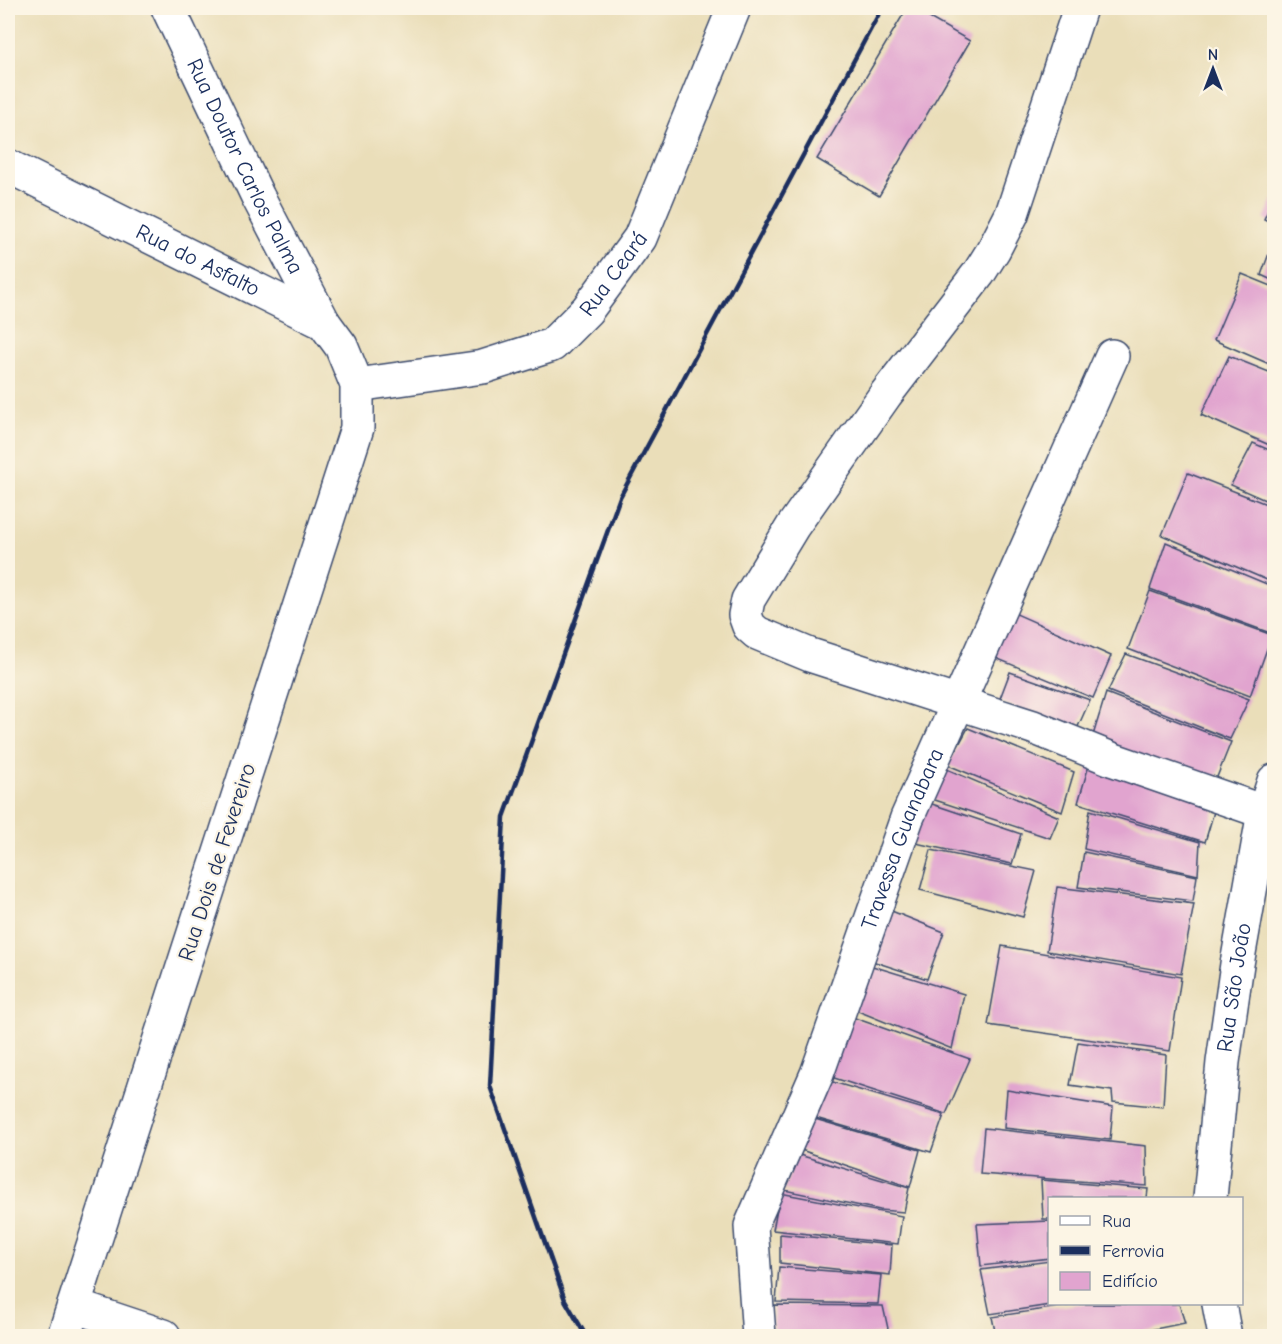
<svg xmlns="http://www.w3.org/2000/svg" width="1282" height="1344" font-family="'Comic Neue',sans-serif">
<rect width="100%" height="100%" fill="#fcf5e5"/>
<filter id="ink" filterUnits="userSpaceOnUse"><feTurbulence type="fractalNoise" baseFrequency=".0167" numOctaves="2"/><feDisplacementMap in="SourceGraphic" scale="12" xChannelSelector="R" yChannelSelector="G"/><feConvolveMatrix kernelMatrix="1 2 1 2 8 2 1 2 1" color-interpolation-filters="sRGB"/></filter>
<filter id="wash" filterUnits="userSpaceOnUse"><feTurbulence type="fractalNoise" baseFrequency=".008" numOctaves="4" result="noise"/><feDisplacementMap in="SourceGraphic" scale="24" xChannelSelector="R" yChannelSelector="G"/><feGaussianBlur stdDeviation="1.35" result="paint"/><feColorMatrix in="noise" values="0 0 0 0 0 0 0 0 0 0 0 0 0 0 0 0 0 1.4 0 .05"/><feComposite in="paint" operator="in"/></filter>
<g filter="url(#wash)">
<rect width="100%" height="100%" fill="#eadeb9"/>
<g id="blocks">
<g fill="#e1a4cf">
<path d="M 907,8 L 912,8 L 970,41 L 879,196 L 817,159 Z"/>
<path d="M 1274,198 L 1274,224 L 1264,219 Z"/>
<path d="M 1274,240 L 1274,281 L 1261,275 Z"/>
<path d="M 1242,274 L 1274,287 L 1274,366 L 1214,340 Z"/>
<path d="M 1229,356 L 1274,374 L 1274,447 L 1201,415 Z"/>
<path d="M 1253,443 L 1274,452 L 1274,504 L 1231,485 Z"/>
<path d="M 1188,473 L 1274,507 L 1274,583 L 1162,535 Z"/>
<path d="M 1166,542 L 1274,587 L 1273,634 L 1150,589 Z"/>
<path d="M 1150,591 L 1272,635 L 1250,696 L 1128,649 Z"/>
<path d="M 1005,609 L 1111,656 L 1093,698 L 986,654 Z"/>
<path d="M 1126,654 L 1249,699 L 1230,739 L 1108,691 Z"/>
<path d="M 1010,672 L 1090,700 L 1076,731 L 999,701 Z"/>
<path d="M 1106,693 L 1231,742 L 1213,787 L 1091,742 Z"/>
<path d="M 968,728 L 1074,772 L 1062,812 L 948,765 Z"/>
<path d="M 1092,755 L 1218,798 L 1205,842 L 1078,803 Z"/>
<path d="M 942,767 L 1059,817 L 1050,838 L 929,798 Z"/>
<path d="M 929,803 L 1021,834 L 1012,864 L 911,842 Z"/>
<path d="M 1090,810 L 1200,842 L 1198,875 L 1084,849 Z"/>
<path d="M 931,850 L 1036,871 L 1023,917 L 920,890 Z"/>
<path d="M 1084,852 L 1197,876 L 1193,901 L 1078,887 Z"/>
<path d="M 1057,887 L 1194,904 L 1181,974 L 1047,951 Z"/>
<path d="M 889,910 L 944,932 L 927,979 L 869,960 Z"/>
<path d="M 1002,946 L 1181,977 L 1170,1051 L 988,1025 Z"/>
<path d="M 869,965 L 964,994 L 952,1049 L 853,1009 Z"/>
<path d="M 852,1017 L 970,1059 L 946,1114 L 828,1076 Z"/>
<path d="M 1078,1042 L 1166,1055 L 1163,1107 L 1113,1102 L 1112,1091 L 1070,1085 Z"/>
<path d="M 826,1080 L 944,1115 L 931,1152 L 809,1116 Z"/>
<path d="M 1007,1090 L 1113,1107 L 1110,1140 L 1004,1128 Z"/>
<path d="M 808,1117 L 920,1150 L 910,1187 L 798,1149 Z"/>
<path d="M 984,1128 L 1146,1146 L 1147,1186 L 980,1174 Z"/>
<path d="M 796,1154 L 909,1188 L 904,1212 L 880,1210 L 784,1190 Z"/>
<path d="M 1041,1180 L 1148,1189 L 1147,1198 L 1050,1198 L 1050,1219 L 1043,1219 Z"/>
<path d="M 780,1193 L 902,1216 L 898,1244 L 773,1230 Z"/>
<path d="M 1050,1221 L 1050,1258 L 981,1266 L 977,1224 Z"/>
<path d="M 780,1234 L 892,1245 L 890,1275 L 780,1263 Z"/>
<path d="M 1050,1261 L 1050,1305 L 990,1314 L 981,1270 Z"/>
<path d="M 779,1267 L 881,1275 L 878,1304 L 776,1302 Z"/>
<path d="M 1078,1304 L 1179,1304 L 1185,1323 L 1120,1336 L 996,1336 L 992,1317 Z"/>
<path d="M 773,1305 L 883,1306 L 889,1333 L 864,1336 L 774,1336 Z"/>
</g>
</g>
</g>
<g filter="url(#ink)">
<use href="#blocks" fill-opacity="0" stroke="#3a496c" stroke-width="1.5"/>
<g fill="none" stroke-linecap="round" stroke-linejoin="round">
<defs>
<g id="minor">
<path id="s1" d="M 168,8 L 258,197 L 324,323"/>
<path d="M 1080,8 L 1012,214 L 994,249 L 979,273 L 886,394 L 793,526 L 748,600 L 745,615 L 749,626 L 757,633 L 810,655 L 1033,727 L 1114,760 L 1264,812"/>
<path id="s2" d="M 8,166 L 324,323 L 341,346 L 357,385 L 357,428 L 64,1336"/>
<path id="s3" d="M 357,385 L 483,367 L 552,345 L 587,310 L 640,238 L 734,8"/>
<path id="s4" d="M 1210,1198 L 1223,1062 L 1237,964 L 1264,812 L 1274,781"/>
<path d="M 1219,1304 L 1225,1336"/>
<path d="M 74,1306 L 164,1336"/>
<path id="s5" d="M 759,1336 L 751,1226 L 817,1074 L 907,818 L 1112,356"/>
</g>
</defs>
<use href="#minor" stroke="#3a496c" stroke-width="36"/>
<use href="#minor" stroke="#fff" stroke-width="33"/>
<path stroke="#1b2f5e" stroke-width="4.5" d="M 586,1336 L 565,1300 L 490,1086 L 504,817 L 620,497 L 882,8"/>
</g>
</g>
<g text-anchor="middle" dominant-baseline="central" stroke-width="4.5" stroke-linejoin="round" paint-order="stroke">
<g font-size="22" fill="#1b2f5e" stroke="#fcf5e5">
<text stroke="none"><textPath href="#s1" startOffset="176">Rua Doutor Carlos Palma</textPath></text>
<text stroke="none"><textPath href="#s2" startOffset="212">Rua do Asfalto</textPath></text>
<text stroke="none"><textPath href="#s3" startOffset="294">Rua Ceará</textPath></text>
<text stroke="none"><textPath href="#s5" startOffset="526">Travessa Guanabara</textPath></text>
<text transform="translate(217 862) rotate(-72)">Rua Dois de Fevereiro</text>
<text stroke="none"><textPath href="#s4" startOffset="212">Rua São João</textPath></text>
</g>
</g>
<rect width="1282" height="1344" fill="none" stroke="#fcf5e5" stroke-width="30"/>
<rect x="1048" y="1197" width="195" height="108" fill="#fcf5e5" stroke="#a2a6af" stroke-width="1.5"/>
<rect x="1060" y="1216" width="30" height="9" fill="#ffffff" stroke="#a2a6af" stroke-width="1.5"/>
<text x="1102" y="1227" font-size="18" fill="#1b2f5e">Rua</text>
<rect x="1060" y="1246" width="30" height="9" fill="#1b2f5e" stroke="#a2a6af" stroke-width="1.5"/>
<text x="1102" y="1257" font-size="18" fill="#1b2f5e">Ferrovia</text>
<rect x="1060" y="1272" width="30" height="18" fill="#e1a4cf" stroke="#a2a6af" stroke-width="1.5"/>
<text x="1102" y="1287" font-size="18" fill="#1b2f5e">Edifício</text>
<g transform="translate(1213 69)" stroke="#fcf5e5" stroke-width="4.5" paint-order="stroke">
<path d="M0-4.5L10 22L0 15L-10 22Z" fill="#1b2f5e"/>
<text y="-9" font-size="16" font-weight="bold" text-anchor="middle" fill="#1b2f5e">N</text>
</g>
</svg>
